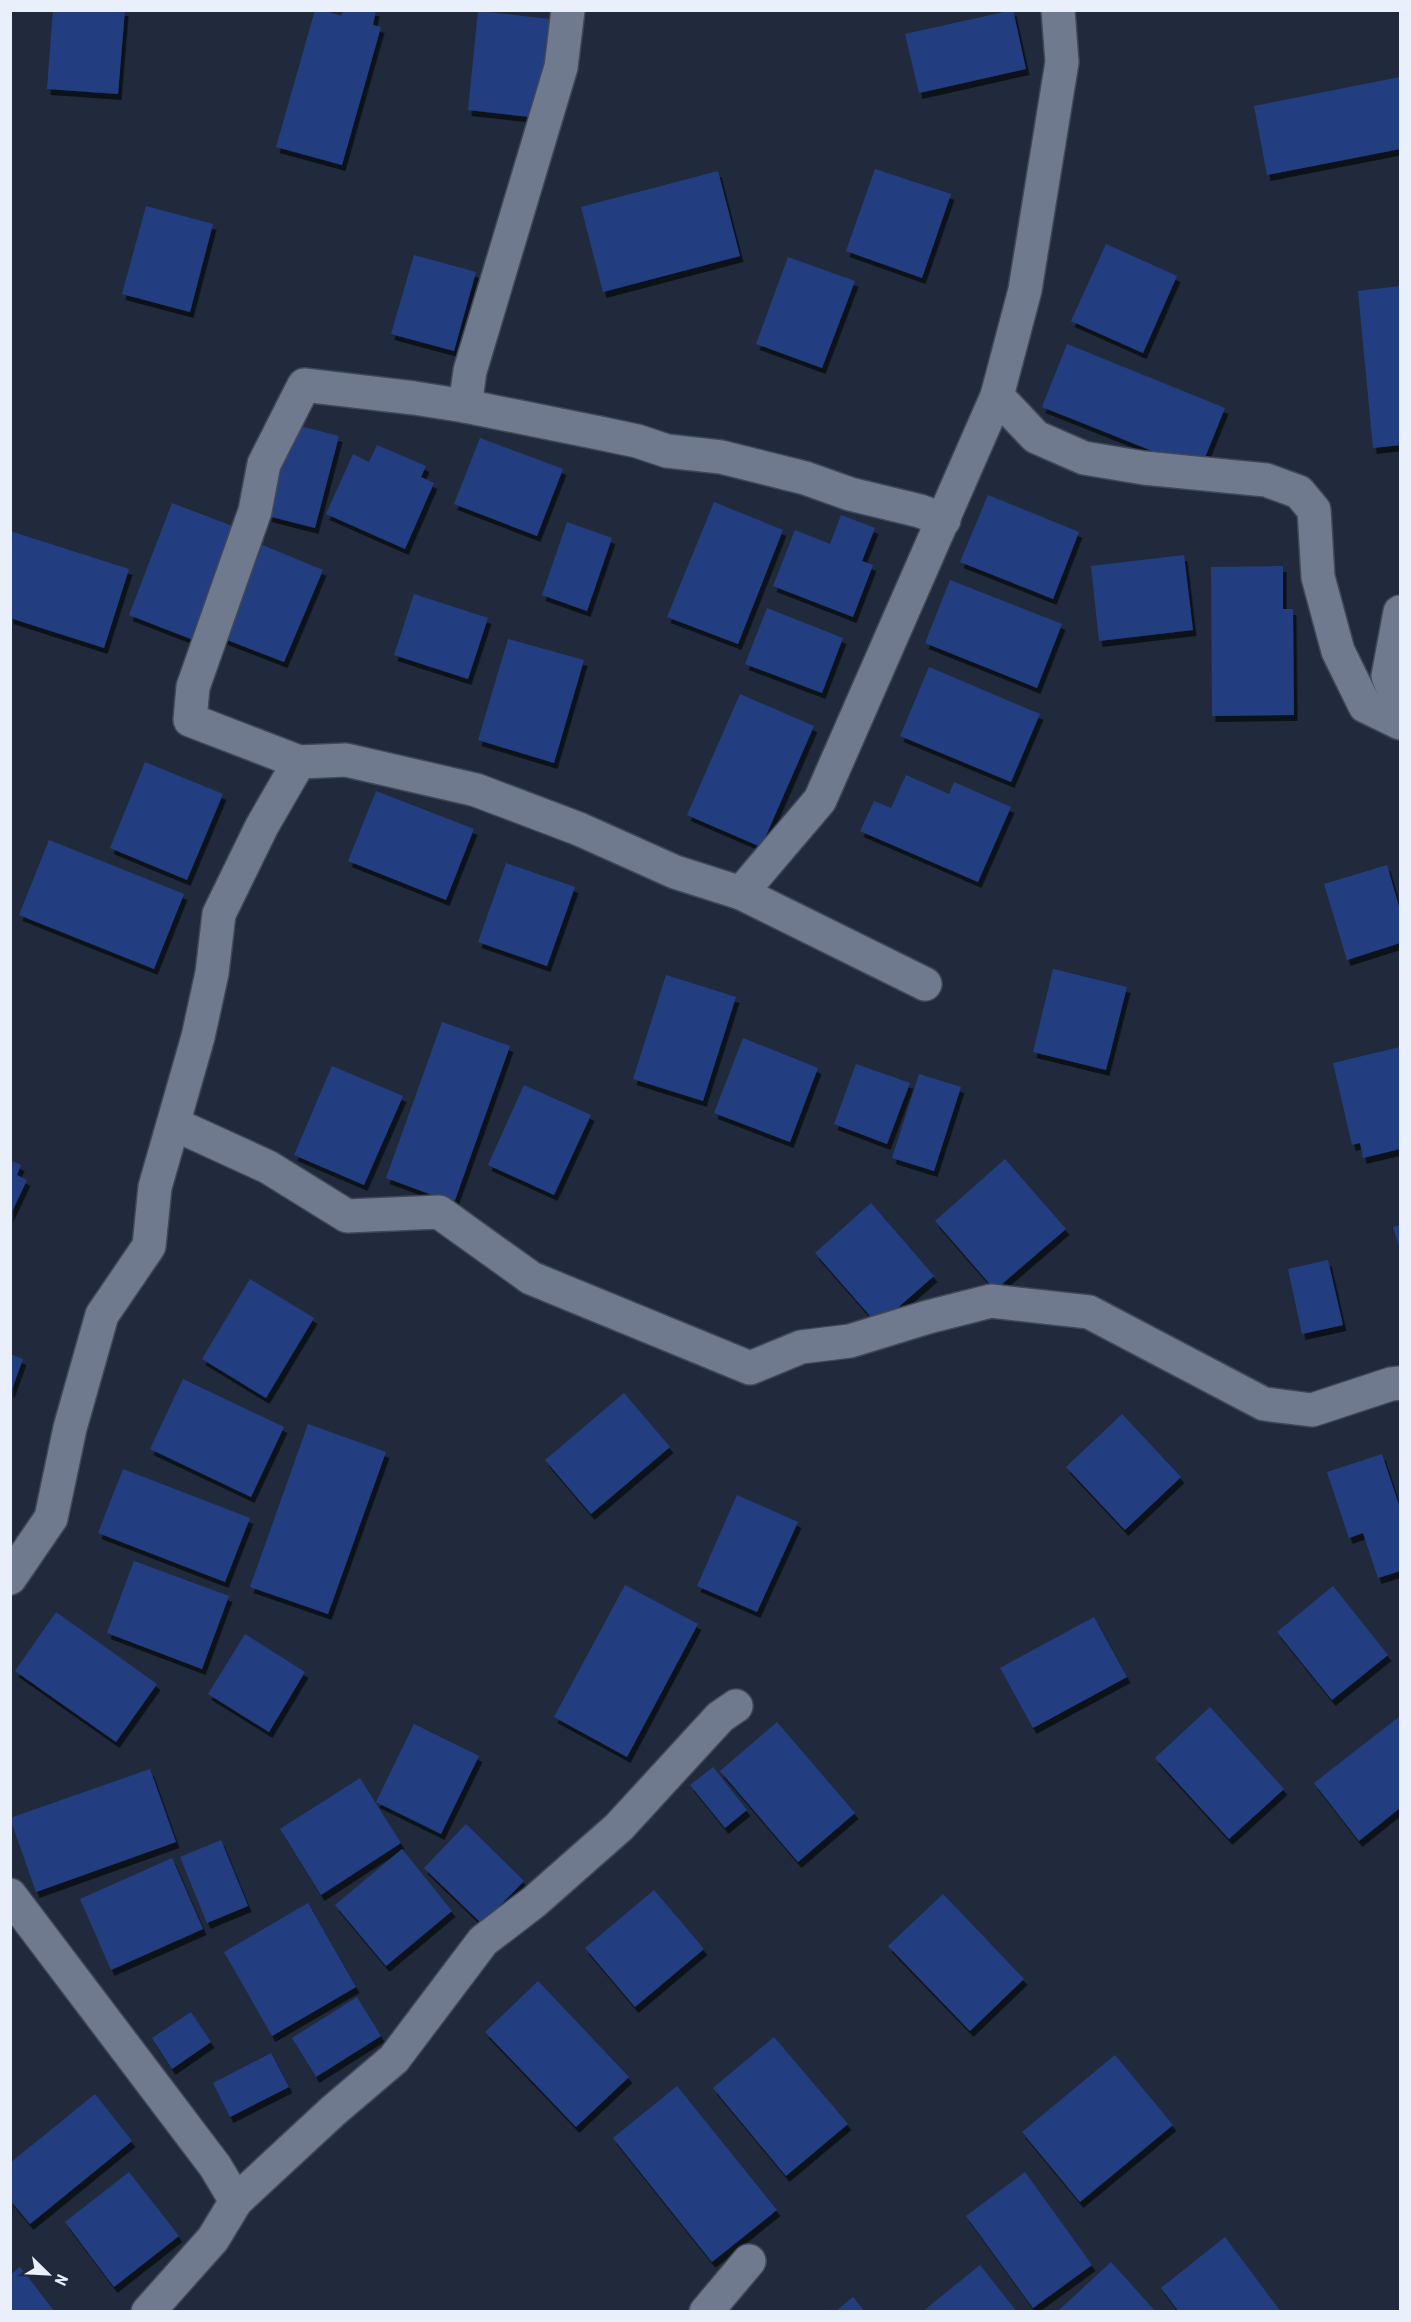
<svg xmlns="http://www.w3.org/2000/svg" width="1411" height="2322" font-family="'Roboto Condensed',sans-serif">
<defs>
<filter id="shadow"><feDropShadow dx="3.5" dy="6" stdDeviation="0" flood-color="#0009"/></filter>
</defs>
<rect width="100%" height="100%" fill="#212a3c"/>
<g fill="#213e80" filter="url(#shadow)">
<path d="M 53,10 L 125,10 L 118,94 L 47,89 Z"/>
<path d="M 315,10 L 323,10 L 341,16 L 343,10 L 376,10 L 373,25 L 381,27 L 342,165 L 276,147 Z"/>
<path d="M 1013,10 L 1026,69 L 919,93 L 905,34 Z"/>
<path d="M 478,11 L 550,19 L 539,118 L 468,110 Z"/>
<path d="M 1400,77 L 1400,149 L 1267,175 L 1254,106 Z"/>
<path d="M 875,169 L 951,194 L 922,278 L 846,251 Z"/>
<path d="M 718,171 L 740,256 L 603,292 L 581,207 Z"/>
<path d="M 146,206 L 213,224 L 190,312 L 122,294 Z"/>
<path d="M 1106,244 L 1177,276 L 1143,353 L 1071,321 Z"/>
<path d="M 414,255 L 476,272 L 454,351 L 391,334 Z"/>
<path d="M 788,257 L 855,281 L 822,368 L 756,344 Z"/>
<path d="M 1400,286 L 1400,445 L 1373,448 L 1358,291 Z"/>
<path d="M 1067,344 L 1225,408 L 1200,470 L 1042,407 Z"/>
<path d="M 292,424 L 339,436 L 315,528 L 268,516 Z"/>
<path d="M 480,438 L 563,469 L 537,536 L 454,504 Z"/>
<path d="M 377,445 L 426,466 L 421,477 L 434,483 L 405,549 L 326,514 L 353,454 L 369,462 Z"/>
<path d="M 988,495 L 1079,532 L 1053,599 L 960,562 Z"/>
<path d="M 714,502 L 783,530 L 738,644 L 667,617 Z"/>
<path d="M 172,503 L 240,529 L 196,641 L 129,615 Z"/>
<path d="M 841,515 L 875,528 L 862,561 L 873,565 L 853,617 L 773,586 L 795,530 L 830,544 Z"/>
<path d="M 567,522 L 612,538 L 587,611 L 542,595 Z"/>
<path d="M 10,531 L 129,569 L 104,648 L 10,618 Z"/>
<path d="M 260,544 L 323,570 L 284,662 L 222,638 Z"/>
<path d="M 1184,555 L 1193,630 L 1099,641 L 1091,566 Z"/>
<path d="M 1283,566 L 1283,609 L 1293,609 L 1294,715 L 1212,716 L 1211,567 Z"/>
<path d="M 950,580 L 1062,624 L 1037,688 L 925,643 Z"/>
<path d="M 414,594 L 488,618 L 468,679 L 394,655 Z"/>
<path d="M 767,608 L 843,638 L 822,693 L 745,664 Z"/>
<path d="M 508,639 L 584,660 L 554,763 L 478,740 Z"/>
<path d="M 929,667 L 1040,714 L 1011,782 L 900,736 Z"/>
<path d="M 740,694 L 814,726 L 761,847 L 687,815 Z"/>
<path d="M 145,762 L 223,794 L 187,880 L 110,848 Z"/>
<path d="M 906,775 L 949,794 L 954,782 L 1011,807 L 978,882 L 860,831 L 874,801 L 891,808 Z"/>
<path d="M 376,791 L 474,829 L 446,900 L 348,861 Z"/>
<path d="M 49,840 L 184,894 L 154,969 L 19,915 Z"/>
<path d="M 506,863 L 575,887 L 547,966 L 478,942 Z"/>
<path d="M 1387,865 L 1400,910 L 1400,943 L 1347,960 L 1324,884 Z"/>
<path d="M 1053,969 L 1127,987 L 1106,1070 L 1033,1052 Z"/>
<path d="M 666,975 L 736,997 L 703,1101 L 633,1079 Z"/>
<path d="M 442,1022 L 510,1046 L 454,1203 L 386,1178 Z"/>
<path d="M 743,1038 L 818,1068 L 790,1142 L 714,1113 Z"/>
<path d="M 1400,1047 L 1400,1149 L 1363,1158 L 1360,1143 L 1352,1145 L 1333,1063 Z"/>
<path d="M 856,1064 L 910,1083 L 887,1144 L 834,1124 Z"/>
<path d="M 332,1066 L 403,1096 L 364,1185 L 294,1155 Z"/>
<path d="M 919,1074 L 961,1087 L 934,1171 L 892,1158 Z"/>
<path d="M 524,1085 L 591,1115 L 554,1195 L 488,1165 Z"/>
<path d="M 1005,1159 L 1066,1229 L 995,1290 L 935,1221 Z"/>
<path d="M 10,1160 L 21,1165 L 17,1175 L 27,1180 L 10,1216 Z"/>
<path d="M 871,1203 L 934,1276 L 878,1325 L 815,1253 Z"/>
<path d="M 1400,1225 L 1400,1250 L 1393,1227 Z"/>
<path d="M 1328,1260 L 1343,1325 L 1302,1334 L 1288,1269 Z"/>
<path d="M 250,1279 L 314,1318 L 266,1398 L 202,1359 Z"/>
<path d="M 10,1354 L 23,1359 L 11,1392 L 10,1392 Z"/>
<path d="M 183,1379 L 284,1427 L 251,1497 L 150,1449 Z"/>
<path d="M 624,1393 L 670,1447 L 591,1514 L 545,1460 Z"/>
<path d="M 1122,1414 L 1181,1477 L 1125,1530 L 1066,1467 Z"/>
<path d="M 308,1424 L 386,1452 L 328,1614 L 250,1587 Z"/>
<path d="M 1382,1454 L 1400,1508 L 1400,1571 L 1378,1578 L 1363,1533 L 1349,1538 L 1327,1472 Z"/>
<path d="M 123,1469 L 250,1518 L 225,1582 L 98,1533 Z"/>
<path d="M 737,1495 L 798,1522 L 757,1612 L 697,1586 Z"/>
<path d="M 134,1561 L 229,1596 L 202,1669 L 107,1633 Z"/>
<path d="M 625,1585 L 698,1624 L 627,1757 L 554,1717 Z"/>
<path d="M 1333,1586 L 1388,1655 L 1332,1700 L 1277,1632 Z"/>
<path d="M 56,1612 L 157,1684 L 116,1742 L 15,1671 Z"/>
<path d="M 1094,1617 L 1127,1677 L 1033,1728 L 1000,1668 Z"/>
<path d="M 245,1634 L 305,1672 L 269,1732 L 208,1694 Z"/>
<path d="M 1210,1707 L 1284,1789 L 1229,1839 L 1155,1758 Z"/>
<path d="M 1400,1716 L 1400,1808 L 1359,1841 L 1314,1783 Z"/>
<path d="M 777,1722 L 855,1813 L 798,1862 L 720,1771 Z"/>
<path d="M 414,1724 L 479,1756 L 441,1834 L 376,1802 Z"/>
<path d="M 713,1767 L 747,1810 L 725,1828 L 690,1785 Z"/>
<path d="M 150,1769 L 176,1842 L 36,1892 L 10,1818 Z"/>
<path d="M 360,1778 L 401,1843 L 321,1895 L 280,1829 Z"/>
<path d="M 466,1824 L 524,1881 L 482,1924 L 424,1868 Z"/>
<path d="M 221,1840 L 248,1906 L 207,1923 L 180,1857 Z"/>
<path d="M 402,1849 L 452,1911 L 386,1966 L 335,1905 Z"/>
<path d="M 172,1858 L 203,1929 L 111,1970 L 80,1899 Z"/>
<path d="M 654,1890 L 704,1949 L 635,2007 L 585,1948 Z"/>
<path d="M 943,1894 L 1024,1979 L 970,2031 L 888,1946 Z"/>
<path d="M 308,1903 L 356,1987 L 272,2036 L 224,1952 Z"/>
<path d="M 538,1981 L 629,2077 L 576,2127 L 485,2032 Z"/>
<path d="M 357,1997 L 381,2036 L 316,2077 L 292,2038 Z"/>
<path d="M 191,2012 L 211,2042 L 172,2069 L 152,2038 Z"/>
<path d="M 774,2037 L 848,2124 L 786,2176 L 713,2088 Z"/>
<path d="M 271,2053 L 289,2087 L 230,2117 L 213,2083 Z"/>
<path d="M 1115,2055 L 1173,2125 L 1080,2202 L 1022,2132 Z"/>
<path d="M 677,2086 L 777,2210 L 712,2262 L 613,2138 Z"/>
<path d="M 95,2094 L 132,2141 L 30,2224 L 10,2200 L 10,2163 Z"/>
<path d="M 129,2172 L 179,2236 L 114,2287 L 65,2222 Z"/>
<path d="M 1025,2172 L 1092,2265 L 1033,2308 L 966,2216 Z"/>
<path d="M 1225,2237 L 1281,2312 L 1179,2312 L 1161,2288 Z"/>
<path d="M 1111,2262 L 1156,2312 L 1057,2312 Z"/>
<path d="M 980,2265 L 1017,2312 L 922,2312 Z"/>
<path d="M 20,2267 L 55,2312 L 10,2312 L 10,2275 Z"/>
<path d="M 853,2297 L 865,2312 L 835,2312 Z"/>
</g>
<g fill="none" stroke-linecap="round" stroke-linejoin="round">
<defs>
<g id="minor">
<path d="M 997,396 L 1036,437 L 1084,458 L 1144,468 L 1266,480 L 1299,492 L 1314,510 L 1318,577 L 1338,651 L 1365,706 L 1400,723"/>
<path d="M 465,406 L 599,433 L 637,441 L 667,451 L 721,457 L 805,478 L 850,494 L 920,511 L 944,520"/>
<path d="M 1400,612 L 1388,676 L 1400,707"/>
<path d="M 299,762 L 346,760 L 476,790 L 579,829 L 675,872 L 741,893 L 925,984"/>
<path d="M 741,893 L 820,800 L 997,396 L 1025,290 L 1062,62 L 1058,10"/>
<path d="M 174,1124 L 268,1167 L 347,1216 L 439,1212 L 531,1278 L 750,1368 L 801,1347 L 850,1341 L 928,1317 L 991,1301 L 1089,1312 L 1264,1404 L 1312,1410 L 1391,1384 L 1400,1383"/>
<path d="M 10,1578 L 51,1518 L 70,1428 L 102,1315 L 149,1246 L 155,1187 L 198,1037 L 212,973 L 219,914 L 262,826 L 299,762 L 190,720 L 193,687 L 255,511 L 264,464 L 304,385 L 414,398 L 465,406 L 470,371 L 561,67 L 568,10"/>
<path d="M 10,1895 L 215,2166 L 236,2201 L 213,2239 L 148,2312"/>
<path d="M 236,2201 L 333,2111 L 394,2059 L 483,1941 L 534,1902 L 619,1827 L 720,1717 L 736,1706"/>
<path d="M 706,2312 L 749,2261"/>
</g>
</defs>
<use href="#minor" stroke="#404756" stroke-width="36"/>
<use href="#minor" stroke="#6f7a8f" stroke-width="33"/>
</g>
<rect width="1411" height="2322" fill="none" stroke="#e9effb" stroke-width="24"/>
<g transform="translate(48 2274) rotate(114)" stroke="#212a3c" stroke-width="4.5" paint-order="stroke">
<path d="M0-4.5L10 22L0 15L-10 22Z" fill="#e9effb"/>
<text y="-9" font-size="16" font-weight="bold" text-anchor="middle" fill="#e9effb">N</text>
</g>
</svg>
